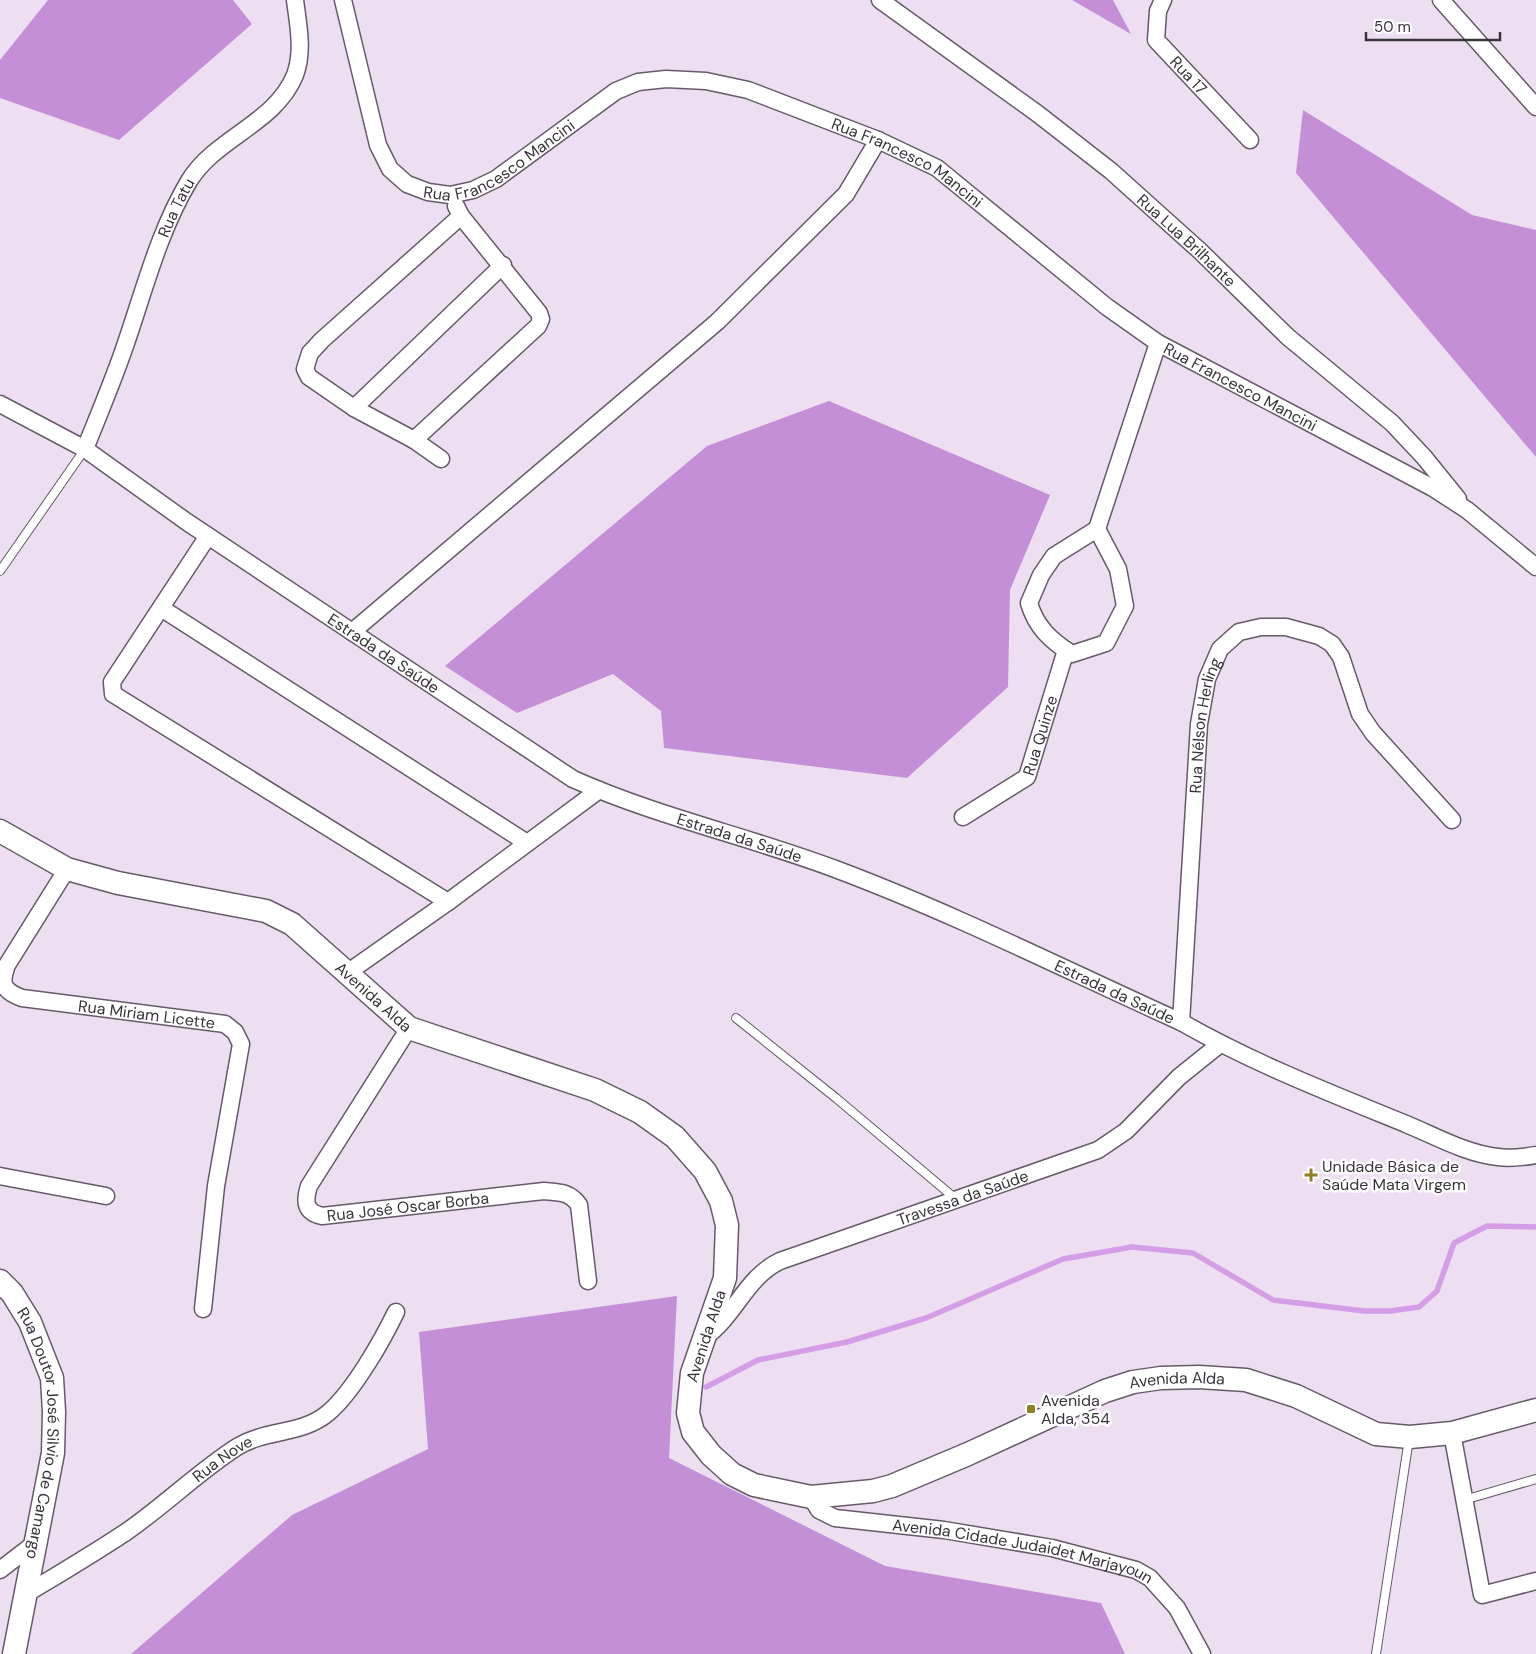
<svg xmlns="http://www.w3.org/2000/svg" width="1536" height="1654" font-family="'DM Sans',sans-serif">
<rect width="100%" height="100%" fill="#eddff1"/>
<g fill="#c58fd7">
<path d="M 48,0 L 233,0 L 252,24 L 119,140 L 0,98 L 0,60 Z"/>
<path d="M 1072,0 L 1113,0 L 1131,34 Z"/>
<path d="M 1303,110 L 1472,215 L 1536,230 L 1536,457 L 1296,173 Z"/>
<path d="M 829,401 L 1050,495 L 1010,590 L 1008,687 L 907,778 L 664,748 L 661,711 L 613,674 L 517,713 L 445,666 L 707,446 Z"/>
<path d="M 677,1296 L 669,1458 L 885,1566 L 1101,1603 L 1125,1654 L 131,1654 L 292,1515 L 428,1449 L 419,1332 Z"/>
</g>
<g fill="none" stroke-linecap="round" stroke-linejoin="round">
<path stroke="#d49de6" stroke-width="5.5" d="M 706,1387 L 758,1360 L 847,1342 L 926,1318 L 1063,1259 L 1132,1247 L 1193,1253 L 1273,1300 L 1364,1311 L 1390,1311 L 1419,1307 L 1437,1291 L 1454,1243 L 1487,1226 L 1536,1227"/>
<defs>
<g id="lane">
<path d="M 0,571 L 85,449"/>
<path d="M 736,1018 L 836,1098 L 957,1200"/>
<path d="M 1464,1500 L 1536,1479"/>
<path d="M 1376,1654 L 1409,1439"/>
</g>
<g id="street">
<path id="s1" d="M 343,0 L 378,145 L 390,169 L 407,184 L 428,192 L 450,195 L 473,190 L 496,179 L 616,91 L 638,82 L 666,79 L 706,81 L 748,90 L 878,140 L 937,168 L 1107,307 L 1158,343 L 1433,488 L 1467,510 L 1536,567"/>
<path id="s2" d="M 880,0 L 1038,114 L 1111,171 L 1200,251 L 1288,337 L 1392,423 L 1424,457 L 1458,499"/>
<path id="s3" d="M 1163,0 L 1158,11 L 1156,40 L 1250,140"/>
<path d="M 1441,0 L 1536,107"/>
<path id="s4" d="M 0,404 L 85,449 L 187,522 L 573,779 C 658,817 751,837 838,870 C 955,914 1068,971 1181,1022 C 1253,1063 1330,1093 1406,1124 C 1435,1136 1467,1154 1498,1157 C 1511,1159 1524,1157 1536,1155"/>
<path d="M 354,408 L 503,265"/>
<path d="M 414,440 L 538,326 L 541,319 L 539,313 L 461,216 L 456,206"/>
<path id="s5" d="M 85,449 C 99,414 113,381 125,346 C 144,291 159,231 189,181 C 216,137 275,124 295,75 C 304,51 298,24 295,0"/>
<path d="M 441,459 L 414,440 L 354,408 L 309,377 L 305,369 L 310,353 L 322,340 L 461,216"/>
<path d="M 1097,529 L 1118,569 L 1125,606 L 1106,643 L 1072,654 C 1051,641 1036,627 1029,603 L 1041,575 L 1054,556 L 1097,529 L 1158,343"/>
<path d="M 208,536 L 112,682 L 113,694 L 448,902"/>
<path d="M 161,608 L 527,843"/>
<path d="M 352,632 L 717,322 L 846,194 L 878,140"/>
<path id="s6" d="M 963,817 L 1027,777 L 1066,650"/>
<path id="s7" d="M 67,869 L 7,965 C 0,984 3,991 22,998 L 225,1024 L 235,1032 L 241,1044 L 216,1186 L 203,1309"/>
<path d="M 347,973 L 448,902 L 599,790"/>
<path id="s8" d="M 1181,1022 L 1199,724 L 1207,679 L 1220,649 L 1239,632 L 1261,627 L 1286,627 L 1319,636 L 1332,644 L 1341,657 L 1360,714 L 1373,733 L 1452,820"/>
<path id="s9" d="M 409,1028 L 309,1186 C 304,1202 305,1212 322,1216 L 544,1191 C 559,1192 570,1192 579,1205 L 588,1281"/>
<path d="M 0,1176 L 106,1196"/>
<path id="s10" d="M 705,1337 C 735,1316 746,1277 780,1261 L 1098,1150 L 1126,1131 L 1179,1077 L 1220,1044"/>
<path d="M 1452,1433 L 1482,1595 L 1536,1581"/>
<path id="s11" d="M 811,1497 L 819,1510 L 835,1518 L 944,1530 L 1052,1548 L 1136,1570 L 1150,1578 L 1177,1608 L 1202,1654"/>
<path d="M 0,1570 L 35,1543"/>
<path id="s12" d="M 26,1594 C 59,1574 93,1554 126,1532 C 164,1506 198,1472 237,1447 C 266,1429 302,1435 328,1413 C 353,1392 382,1341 396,1312"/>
</g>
<g id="secondary">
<path id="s13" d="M 0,831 L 67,869 L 118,883 L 266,911 L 292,924 L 409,1028 L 595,1090 L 640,1112 L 675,1137 L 705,1171 L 721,1201 L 727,1225 L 725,1278 L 692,1373 L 688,1413 L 693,1432 L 711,1455 L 732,1474 L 754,1485 L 811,1497 L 873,1491 L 892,1486 L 968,1454 L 1105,1391 L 1133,1382 L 1161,1378 L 1199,1377 L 1246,1380 L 1296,1396 L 1376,1434 L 1410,1437 L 1452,1433 L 1536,1410"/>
<path id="s14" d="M 0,1281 L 12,1293 L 30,1322 L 52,1378 L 54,1412 L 53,1453 L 14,1654"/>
</g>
</defs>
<use href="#lane" stroke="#665a69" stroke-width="10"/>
<use href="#street" stroke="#665a69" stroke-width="19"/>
<use href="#secondary" stroke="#665a69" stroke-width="25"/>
<use href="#lane" stroke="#fff" stroke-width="8"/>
<use href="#street" stroke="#fff" stroke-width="16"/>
<use href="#secondary" stroke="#fff" stroke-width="22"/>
</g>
<g fill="#8e8027" stroke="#fff" stroke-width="2">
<path d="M1308.5 1167.5h5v5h5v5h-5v5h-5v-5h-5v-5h5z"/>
<rect x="1026" y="1404" width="10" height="10" rx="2.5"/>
</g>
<g text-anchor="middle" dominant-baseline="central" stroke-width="5" stroke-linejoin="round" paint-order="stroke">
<g font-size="16" fill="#39343b" stroke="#fff">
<text stroke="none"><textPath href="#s3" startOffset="89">Rua 17</textPath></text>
<text stroke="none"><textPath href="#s1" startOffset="302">Rua Francesco Mancini</textPath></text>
<text stroke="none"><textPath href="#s1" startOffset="752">Rua Francesco Mancini</textPath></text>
<text stroke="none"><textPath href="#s5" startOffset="258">Rua Tatu</textPath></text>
<text stroke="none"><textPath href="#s2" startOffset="390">Rua Lua Brilhante</textPath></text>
<text stroke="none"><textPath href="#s1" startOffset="1156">Rua Francesco Mancini</textPath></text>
<text stroke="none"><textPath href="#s4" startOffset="458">Estrada da Saúde</textPath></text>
<text stroke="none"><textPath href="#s8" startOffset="298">Rua Nélson Herling</textPath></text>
<text stroke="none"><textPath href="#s6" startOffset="119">Rua Quinze</textPath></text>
<text stroke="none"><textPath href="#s4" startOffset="862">Estrada da Saúde</textPath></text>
<text stroke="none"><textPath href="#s4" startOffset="1268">Estrada da Saúde</textPath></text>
<text stroke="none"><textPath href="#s13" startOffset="419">Avenida Alda</textPath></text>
<text stroke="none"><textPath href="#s7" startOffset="282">Rua Miriam Licette</textPath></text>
<text stroke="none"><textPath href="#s10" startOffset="301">Travessa da Saúde</textPath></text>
<text stroke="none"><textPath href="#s9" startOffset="312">Rua José Oscar Borba</textPath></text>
<text transform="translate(706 1336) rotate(-72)">Avenida Alda</text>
<text stroke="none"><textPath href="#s13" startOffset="1602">Avenida Alda</textPath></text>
<text stroke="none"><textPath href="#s14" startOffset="165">Rua Doutor José Silvio de Camargo</textPath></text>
<text stroke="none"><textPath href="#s12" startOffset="239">Rua Nove</textPath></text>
<text stroke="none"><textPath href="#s11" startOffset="224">Avenida Cidade Judaidet Marjayoun</textPath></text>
</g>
<g font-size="16" fill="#39343b" stroke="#fff" text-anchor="start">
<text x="1322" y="1166">Unidade Básica de<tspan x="1322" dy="18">Saúde Mata Virgem</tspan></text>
<text x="1041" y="1400">Avenida<tspan x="1041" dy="18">Alda, 354</tspan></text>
</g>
</g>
<path d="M1366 32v8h134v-8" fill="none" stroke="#39343b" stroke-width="2.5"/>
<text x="1374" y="32" font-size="15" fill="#39343b" stroke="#ffffff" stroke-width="4" paint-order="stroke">50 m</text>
</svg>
